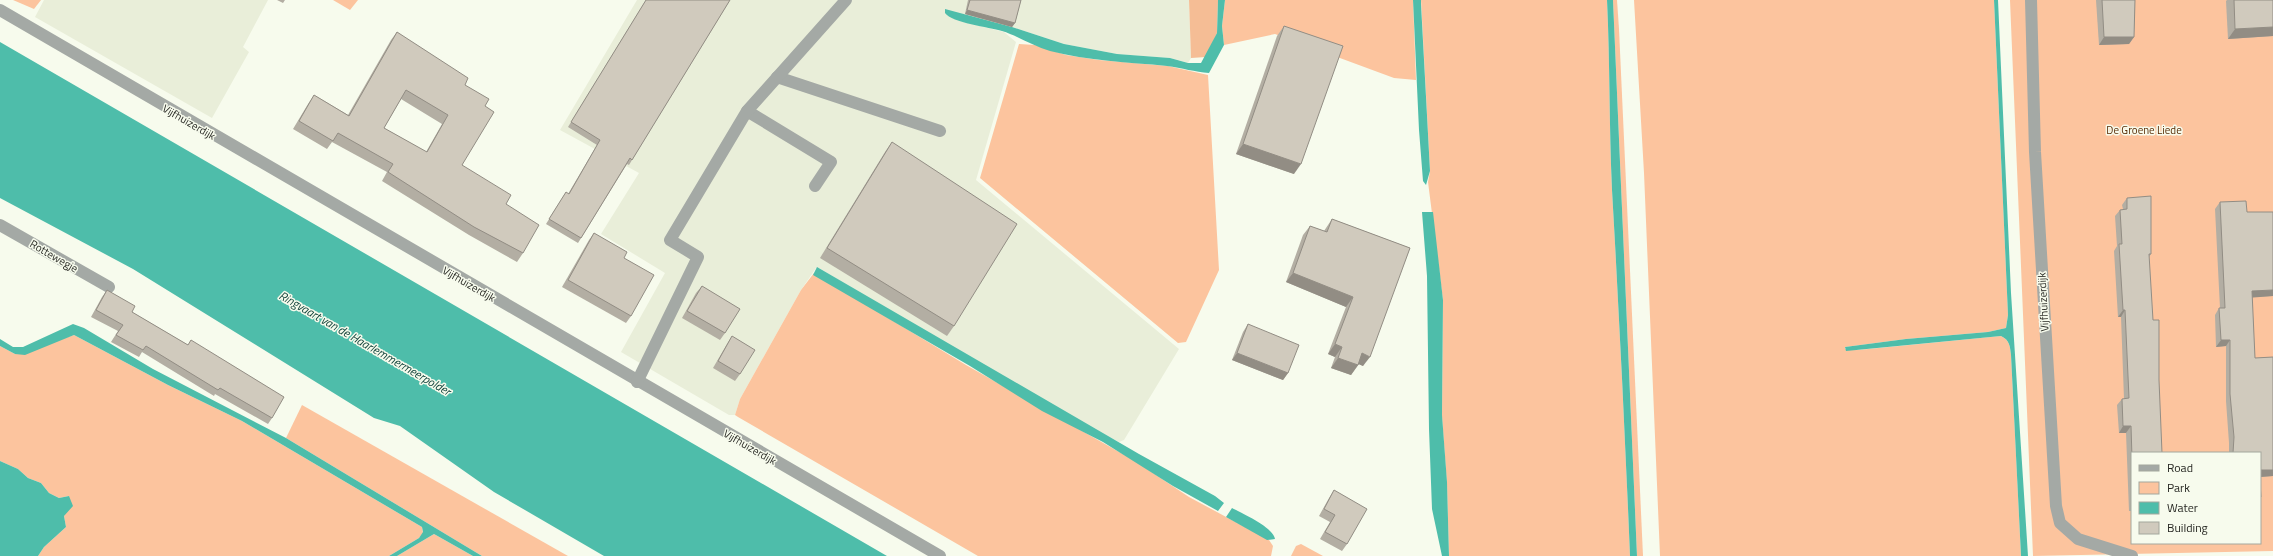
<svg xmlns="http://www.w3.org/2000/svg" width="2273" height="556" font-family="'Titillium Web',sans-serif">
<rect width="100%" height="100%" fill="#f7fbed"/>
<g fill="#e9eed9">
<path d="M 44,0 L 268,0 L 243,47 L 249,52 L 212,118 L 35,17 Z"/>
<path d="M 637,0 L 1189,0 L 1191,58 L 1188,63 L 1170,58 L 1117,54 L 1064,44 L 1012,27 L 964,22 L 1004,32 L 1016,42 L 976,180 L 1179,349 L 1124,440 L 1119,442 L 1097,431 L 934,338 L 819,268 L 816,268 L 801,290 L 740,399 L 735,415 L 729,415 L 621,352 L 665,273 L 601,234 L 639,173 L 560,130 Z"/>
</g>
<g fill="#fcc49e" fill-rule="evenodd">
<path d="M 13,0 L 41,0 L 34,9 Z"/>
<path d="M 333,0 L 358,0 L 350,10 Z"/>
<path d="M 1225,0 L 1413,0 L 1416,80 L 1394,78 L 1275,34 L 1224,45 L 1222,26 Z"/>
<path d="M 1421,0 L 1607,0 C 1610,63 1609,127 1612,190 C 1619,312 1625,434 1630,556 L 1449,556 L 1447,484 L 1442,416 L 1443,300 L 1428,182 L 1430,171 Z"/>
<path d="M 1613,0 L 1617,0 L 1619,29 L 1643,556 L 1637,556 Z"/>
<path d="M 1634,0 L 1994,0 L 2008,315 L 2006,328 L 1988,332 L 1906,339 L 1845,347 L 1845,349 L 1858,350 L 2001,336 C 2010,340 2010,347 2011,355 L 2021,556 L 1660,556 L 1644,173 Z"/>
<path d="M 2010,0 L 2273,0 L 2273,551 L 2033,556 ZM 2132,453 L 2260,453 L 2260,543 L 2132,543 Z"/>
<path d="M 1019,44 L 1035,45 L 1066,55 L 1099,60 L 1168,66 L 1208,75 L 1219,270 L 1186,342 L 1178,343 L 980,178 Z"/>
<path d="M 814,273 L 966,365 L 1135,461 L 1189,497 L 1269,540 L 1273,546 L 1271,556 L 978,556 L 738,417 L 735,415 L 740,399 L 801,290 Z"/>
<path d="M 74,335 L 168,385 L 242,421 L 422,527 L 423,533 L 419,538 L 389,556 L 38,556 L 44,547 L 66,527 L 64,516 L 69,496 L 59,498 L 49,493 L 41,483 L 28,478 L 18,469 L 0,461 L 0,346 L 15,354 Z"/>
<path d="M 302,405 L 568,556 L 482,556 L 286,438 Z"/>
<path d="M 434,534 L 473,556 L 397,556 Z"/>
<path d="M 1301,544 L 1323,556 L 1291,556 L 1296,546 Z"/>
</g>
<path fill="#f5bd95" d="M 1189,0 L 1218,0 L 1217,33 L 1206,57 L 1191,58 Z"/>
<g fill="#4ebdaa">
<path d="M 1218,0 L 1225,0 L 1222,26 L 1224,45 L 1209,73 C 1195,72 1182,68 1167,66 C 1128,62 1088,61 1050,51 C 1033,46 1018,36 1002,31 C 989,27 952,23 945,13 L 945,9 L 1012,27 L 1064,44 L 1117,54 L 1170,58 L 1188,63 L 1201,63 L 1217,33 Z"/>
<path d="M 1413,0 L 1421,0 L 1421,4 L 1430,171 L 1426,185 L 1423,181 L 1419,130 Z"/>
<path d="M 1607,0 L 1613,0 L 1637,556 L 1630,556 C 1625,434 1619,312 1612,190 C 1609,127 1610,63 1607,0 Z"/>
<path d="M 1994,0 L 1998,0 L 2011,293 L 2028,556 L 2021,556 L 2011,355 C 2010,347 2010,340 2001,336 L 1846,351 L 1845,347 L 1906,339 L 1988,332 L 2006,328 L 2008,315 Z"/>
<path d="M 0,42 L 887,556 L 604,556 L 494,492 L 400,426 L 374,418 L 133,269 L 0,198 Z"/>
<path d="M 1422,212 L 1433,212 L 1443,300 L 1442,415 L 1447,482 L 1449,556 L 1442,556 L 1432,509 L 1429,429 L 1427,276 Z"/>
<path d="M 817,267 L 1139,454 L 1215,496 L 1224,503 L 1218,511 L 1173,486 L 1103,442 L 1042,411 L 970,366 L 813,275 Z"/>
<path d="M 73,324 L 84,328 L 153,369 L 286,438 L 482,556 L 473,556 L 434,534 L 397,556 L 389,556 L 419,538 L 423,532 L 422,527 L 242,421 L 168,385 L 74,335 L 25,355 L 15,354 L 0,346 L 0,339 L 13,347 L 23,347 Z"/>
<path d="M 0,461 L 18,469 L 28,478 L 41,483 L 49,493 L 59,498 L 69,496 L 73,506 L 64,516 L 66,527 L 44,547 L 38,556 L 0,556 Z"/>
<path d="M 1232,508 C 1243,514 1273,527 1275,539 L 1267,540 L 1226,517 Z"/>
</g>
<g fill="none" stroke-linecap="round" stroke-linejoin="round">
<g stroke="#a4a9a5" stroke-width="12">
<path d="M 2031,0 L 2035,152 L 2056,506 L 2060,523 L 2078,539 L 2132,556"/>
<path d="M 0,10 L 940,556"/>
<path d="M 777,77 L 940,131"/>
<path d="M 747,111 L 831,162 L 815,186"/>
<path d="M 0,225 L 109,287"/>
<path d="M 637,382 L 698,257 L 670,240 L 747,111 L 846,0"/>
</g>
</g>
<g fill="#b3aea3" fill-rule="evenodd">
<path d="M 277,0 L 285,0 L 283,3 Z"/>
<path d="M 646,0 L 730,0 L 632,160 L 629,165 L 627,164 L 578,243 L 546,224 L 566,192 L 568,194 L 597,145 L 568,127 Z"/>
<path d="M 968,0 L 1021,0 L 1015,23 L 1012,27 L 965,14 Z"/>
<path d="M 2096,0 L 2135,0 L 2134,37 L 2129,44 L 2099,45 Z"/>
<path d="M 2227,0 L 2273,0 L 2273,36 L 2228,39 L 2226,1 Z"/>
<path d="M 1284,26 L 1294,174 L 1236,154 L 1277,36 Z"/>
<path d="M 397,32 L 465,85 L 485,106 L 462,165 L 506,204 L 523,253 L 517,262 L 469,235 L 382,181 L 387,172 L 332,142 L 327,149 L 293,129 L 308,104 L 314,95 L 348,115 L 391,40 ZM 401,99 L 442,124 L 426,152 L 384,128 Z"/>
<path d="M 892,142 L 954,326 L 947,336 L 820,258 L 885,152 Z"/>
<path d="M 2127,198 L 2151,254 L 2149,257 L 2132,453 L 2132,511 L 2129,511 L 2126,433 L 2119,433 L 2117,405 L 2122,399 L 2124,399 L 2121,317 L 2118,317 L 2114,251 L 2117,246 L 2115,216 L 2120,210 L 2123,209 L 2122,205 Z"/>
<path d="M 2220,202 L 2247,212 L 2273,212 L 2273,296 L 2252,297 L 2255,358 L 2273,357 L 2273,476 L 2260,477 L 2260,453 L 2229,453 L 2229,443 L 2226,401 L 2226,346 L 2216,347 L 2215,315 L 2219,308 L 2220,308 L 2215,209 Z"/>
<path d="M 1332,219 L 1410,248 L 1363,366 L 1359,364 L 1351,375 L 1331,368 L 1335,357 L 1328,354 L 1346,307 L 1286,282 L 1303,235 L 1310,226 L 1324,231 Z"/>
<path d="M 594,233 L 624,258 L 631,316 L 626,323 L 562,287 L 589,240 Z"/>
<path d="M 702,286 L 725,333 L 720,340 L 682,318 L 696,293 Z"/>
<path d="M 107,290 L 132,312 L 188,345 L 191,340 L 272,418 L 268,424 L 215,394 L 214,396 L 142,352 L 139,357 L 111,342 L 118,331 L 91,317 L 102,297 Z"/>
<path d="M 1248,324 L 1288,373 L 1283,380 L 1232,360 L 1243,332 Z"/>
<path d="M 732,336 L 740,374 L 735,381 L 713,368 L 727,344 Z"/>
<path d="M 1334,490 L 1347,544 L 1342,551 L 1320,539 L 1330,522 L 1319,516 L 1329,498 Z"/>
</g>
<g fill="#928d84">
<path d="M 967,10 L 1015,23 L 1012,27 L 965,14 Z"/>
<path d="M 2273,27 L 2273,36 L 2228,39 L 2235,29 Z"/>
<path d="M 2104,37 L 2134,37 L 2129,44 L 2099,45 Z"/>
<path d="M 1243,144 L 1301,164 L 1294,174 L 1236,154 Z"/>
<path d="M 1293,273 L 1353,297 L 1346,307 L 1286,282 Z"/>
<path d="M 2273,290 L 2273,296 L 2247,298 L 2252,291 Z"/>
<path d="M 2123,310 L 2125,310 L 2121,317 L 2118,317 Z"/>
<path d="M 2221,340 L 2230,340 L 2226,346 L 2216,347 Z"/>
<path d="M 1335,344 L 1342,347 L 1335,357 L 1328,354 Z"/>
<path d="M 1237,353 L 1288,373 L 1283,380 L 1232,360 Z"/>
<path d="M 1362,353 L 1370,357 L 1363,366 L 1356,363 Z"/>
<path d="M 1338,358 L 1358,365 L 1351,375 L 1331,368 Z"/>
<path d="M 2123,426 L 2131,426 L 2126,433 L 2119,433 Z"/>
<path d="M 2260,470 L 2273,470 L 2273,476 L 2260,477 Z"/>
</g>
<g fill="#d0cabd" stroke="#928d84" fill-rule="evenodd">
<path d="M 646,0 L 730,0 L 632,160 L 630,158 L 581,238 L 549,219 L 566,192 L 569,194 L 600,140 L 571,122 Z"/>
<path d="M 970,0 L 1021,0 L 1015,23 L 967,10 Z"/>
<path d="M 2102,0 L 2135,0 L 2134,37 L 2104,37 Z"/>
<path d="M 2234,0 L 2273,0 L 2273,27 L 2235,29 Z"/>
<path d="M 1284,26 L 1343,46 L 1301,164 L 1243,144 Z"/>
<path d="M 397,32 L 468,78 L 465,85 L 489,99 L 485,106 L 494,112 L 462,165 L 511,195 L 506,204 L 539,225 L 523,253 L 474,227 L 388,172 L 393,164 L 338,133 L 333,141 L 299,121 L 314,95 L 349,116 ZM 406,90 L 448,115 L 427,152 L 384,128 Z"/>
<path d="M 892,142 L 1017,224 L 954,326 L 827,248 Z"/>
<path d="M 2151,196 L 2151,254 L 2149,254 L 2153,320 L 2159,320 L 2159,380 L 2162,453 L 2132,453 L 2132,458 L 2131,426 L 2123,426 L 2122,399 L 2129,398 L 2125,310 L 2123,310 L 2119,244 L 2122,244 L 2120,210 L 2127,209 L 2127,198 Z"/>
<path d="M 2246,201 L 2247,212 L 2273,212 L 2273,290 L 2252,291 L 2255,358 L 2273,357 L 2273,470 L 2260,470 L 2260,453 L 2233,453 L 2234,437 L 2230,394 L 2230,340 L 2221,340 L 2219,308 L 2225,308 L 2220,202 Z"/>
<path d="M 1332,219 L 1410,248 L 1370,357 L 1362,353 L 1358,365 L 1338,358 L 1342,347 L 1335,344 L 1353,297 L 1293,273 L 1310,226 L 1327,232 Z"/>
<path d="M 594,233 L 627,252 L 624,258 L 654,275 L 631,316 L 568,280 Z"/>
<path d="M 702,286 L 740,309 L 725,333 L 687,311 Z"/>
<path d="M 107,290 L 135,306 L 132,312 L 188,345 L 191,340 L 284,397 L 272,418 L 220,388 L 218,390 L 146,346 L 143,350 L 116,335 L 123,325 L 96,310 Z"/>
<path d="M 1248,324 L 1299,345 L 1288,373 L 1237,353 Z"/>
<path d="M 732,336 L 755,350 L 740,374 L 718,361 Z"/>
<path d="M 2260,483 L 2261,497 L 2260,497 Z"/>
<path d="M 1334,490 L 1367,509 L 1347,544 L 1325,532 L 1335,515 L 1324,509 Z"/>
</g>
<g text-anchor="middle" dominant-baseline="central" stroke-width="3" stroke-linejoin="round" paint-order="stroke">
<g font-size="11" fill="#282924" stroke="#f7fbed">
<text transform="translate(189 122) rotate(30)">Vijfhuizerdijk</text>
<text transform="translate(54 256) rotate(30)">Rottewegje</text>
<text transform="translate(469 284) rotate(30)">Vijfhuizerdijk</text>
<text transform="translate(2043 302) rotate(-93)">Vijfhuizerdijk</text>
<text transform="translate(750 447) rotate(30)">Vijfhuizerdijk</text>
</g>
<g font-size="11" fill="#572b03" stroke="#f7fbed">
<text x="2144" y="130">De Groene Liede</text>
</g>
<g font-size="12" font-style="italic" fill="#13443c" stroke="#f7fbed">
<text transform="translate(365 343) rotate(30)">Ringvaart van de Haarlemmermeerpolder</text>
</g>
</g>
<rect x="2131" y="452" width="130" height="92" fill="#f7fbed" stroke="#a4a79d"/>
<rect x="2139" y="465" width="20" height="6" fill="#a4a9a5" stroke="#a4a79d"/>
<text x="2167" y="472" font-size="12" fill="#282924">Road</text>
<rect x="2139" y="482" width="20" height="12" fill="#fcc49e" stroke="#a4a79d"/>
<text x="2167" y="492" font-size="12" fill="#282924">Park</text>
<rect x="2139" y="502" width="20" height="12" fill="#4ebdaa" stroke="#a4a79d"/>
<text x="2167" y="512" font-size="12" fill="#282924">Water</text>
<rect x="2139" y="522" width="20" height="12" fill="#d0cabd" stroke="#a4a79d"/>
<text x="2167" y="532" font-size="12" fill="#282924">Building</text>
</svg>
